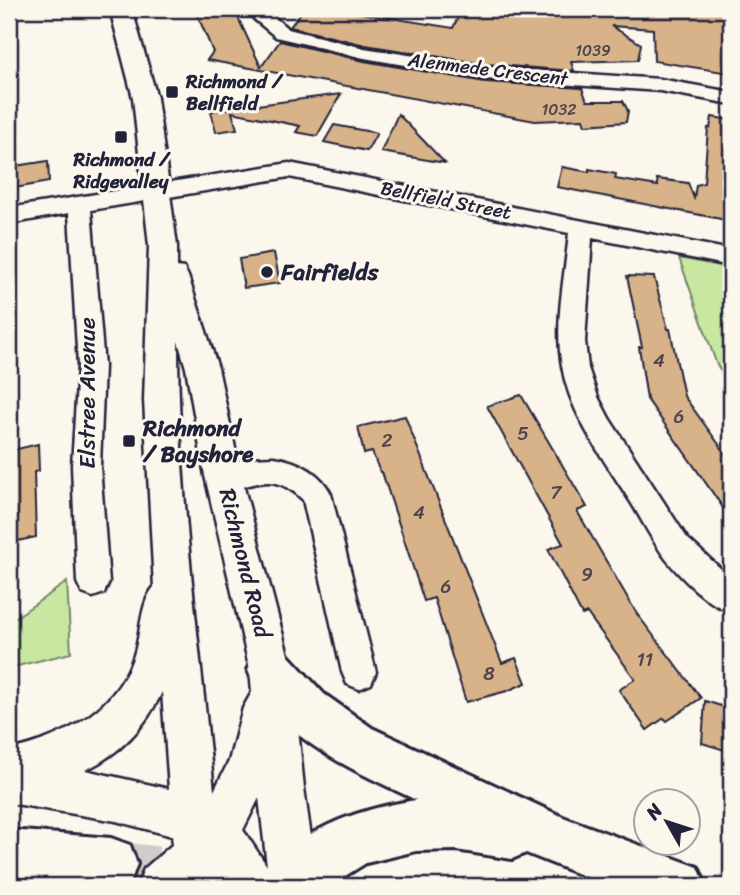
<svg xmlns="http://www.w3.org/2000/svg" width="740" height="895" font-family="Sriracha,sans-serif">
<rect width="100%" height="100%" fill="#fbf7ec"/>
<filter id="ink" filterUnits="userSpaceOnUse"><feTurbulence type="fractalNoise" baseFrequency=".0143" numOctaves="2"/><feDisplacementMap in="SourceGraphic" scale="14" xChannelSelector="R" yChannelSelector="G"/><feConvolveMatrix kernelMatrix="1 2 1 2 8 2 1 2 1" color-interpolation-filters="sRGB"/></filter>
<g filter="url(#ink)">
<g fill="#c8e8a1" stroke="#75856e" stroke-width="2">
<path d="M 679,258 L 731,268 L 731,386 L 717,365 Z"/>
<path d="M 67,582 L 71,653 L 9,668 L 9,622 Z"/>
</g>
<g fill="#d8b38a" stroke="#22223b" stroke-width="2">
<path d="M 195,9 L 234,9 L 261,67 L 280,41 L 364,61 L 485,82 L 582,88 L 587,101 L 623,101 L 628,111 L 626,122 L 585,125 L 583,119 L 535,121 L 207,60 L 213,52 Z"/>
<path d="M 304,9 L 334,9 L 453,28 L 462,9 L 584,9 L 595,16 L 595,9 L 731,9 L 731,70 L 729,73 L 654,61 L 653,29 L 611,26 L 641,44 L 638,60 L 571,62 L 574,71 L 485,64 L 365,45 L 290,27 Z"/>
<path d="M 341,94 L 317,136 L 296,132 L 300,126 L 232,112 L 237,129 L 216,132 L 211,111 Z"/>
<path d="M 398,114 L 445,163 L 381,152 Z"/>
<path d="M 712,117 L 731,120 L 731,221 L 557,187 L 562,167 L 589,172 L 589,169 L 616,174 L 615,179 L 658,186 L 657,179 L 688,183 L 694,198 L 696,185 L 704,183 L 708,128 L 710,128 Z"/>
<path d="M 334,125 L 377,133 L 367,151 L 324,142 Z"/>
<path d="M 48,161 L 49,182 L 9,189 L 9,167 Z"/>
<path d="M 274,253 L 280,283 L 244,288 L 239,259 Z"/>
<path d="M 627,276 L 654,277 L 668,329 L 670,329 L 684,396 L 731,461 L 731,519 L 647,399 L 639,347 L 642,347 Z"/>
<path d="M 521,395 L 587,507 L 577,511 L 637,614 L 701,698 L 667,721 L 664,718 L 647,730 L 619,690 L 635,679 L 587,613 L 582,615 L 548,549 L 563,544 L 487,406 Z"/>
<path d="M 405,416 L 502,663 L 516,658 L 526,683 L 507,691 L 466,702 L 434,598 L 424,601 L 382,472 L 380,472 L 372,452 L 364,454 L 358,427 Z"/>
<path d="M 38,444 L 39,471 L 34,472 L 36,537 L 9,543 L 9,451 Z"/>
<path d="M 705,701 L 731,709 L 731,752 L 702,743 Z"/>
</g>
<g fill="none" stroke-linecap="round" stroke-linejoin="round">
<path stroke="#d0ccc9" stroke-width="46" stroke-dasharray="46 24" stroke-linecap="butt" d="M 111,864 L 301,886"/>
<defs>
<g id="minor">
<path d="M 249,9 L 265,9 L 288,29 L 364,48 L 485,67 L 660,79 L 731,92 L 731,104 L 660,91 L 485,79 L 364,58 L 276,37 L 254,19 Z"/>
<path d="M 289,163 L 731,250 L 731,266 L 592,238 L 585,341 L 588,368 L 598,397 L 609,418 L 687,538 L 731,578 L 731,612 C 707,604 682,579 666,559 C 653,542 643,522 632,504 C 606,462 570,416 562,366 C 554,324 565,276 569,233 L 289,177 L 91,210 L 104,366 L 100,466 L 109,582 L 104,593 L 93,597 L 82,593 L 77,582 L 72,466 L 78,366 L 69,213 L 9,224 L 9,208 Z"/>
<path d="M 274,457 C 297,461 320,471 331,494 L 376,672 L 371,684 L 359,689 L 347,684 L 342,672 L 303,500 C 266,462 248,498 213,485 L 209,476 L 213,467 L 250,458 Z"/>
</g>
<path id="major" d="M 110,9 L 132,9 L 157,98 L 177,246 L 177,267 L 184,268 L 188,276 L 218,368 L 241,476 L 292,670 L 304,788 L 318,886 L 137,886 L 144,869 L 173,844 L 172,836 L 116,821 L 9,803 L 9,750 C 65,738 121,708 136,648 C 141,629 141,602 154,587 L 144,400 L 149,246 L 133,98 ZM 178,341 L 186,368 L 205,476 L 250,670 L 252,692 L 243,708 L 229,761 L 214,791 C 199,642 178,491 178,341 ZM 162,692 L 169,789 L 85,770 C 120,754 146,726 162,692 ZM 259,798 L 267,866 L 243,830 Z"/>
<g id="highway">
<path d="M 271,647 L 287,654 L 324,694 L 372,728 L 563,817 L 698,867 L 706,886 L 609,886 L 526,853 L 512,859 L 456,850 L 416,851 L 366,863 L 329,886 L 263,886 C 284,831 363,808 416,800 C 354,770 276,739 248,670 L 255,654 Z"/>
<path d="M 9,830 L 111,838 L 130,845 L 137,864 L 130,883 L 121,886 L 60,886 L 9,882 Z"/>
</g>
</defs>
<use href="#minor" stroke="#22223b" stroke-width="5"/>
<use href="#major" stroke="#22223b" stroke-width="5"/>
<use href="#highway" stroke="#22223b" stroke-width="6"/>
<use href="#minor" fill="#fbf7ec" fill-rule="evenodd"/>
<use href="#major" fill="#fbf7ec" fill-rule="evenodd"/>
<use href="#highway" fill="#fbf7ec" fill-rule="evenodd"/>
</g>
</g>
<g fill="#22223b" stroke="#fbf7ec" stroke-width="2.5">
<rect x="165" y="85" width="14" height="14" rx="3.5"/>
<rect x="114" y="130" width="14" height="14" rx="3.5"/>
<circle cx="267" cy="272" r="7"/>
<rect x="122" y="434" width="14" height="14" rx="3.5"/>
</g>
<g text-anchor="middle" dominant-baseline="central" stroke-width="6" stroke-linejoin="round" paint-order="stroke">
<g font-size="16" fill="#50464f">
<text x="593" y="50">1039</text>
<text x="559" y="109">1032</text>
</g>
<g font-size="19" fill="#22223b" stroke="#fbf7ec">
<text transform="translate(488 69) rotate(7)">Alenmede Crescent</text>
<text transform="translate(446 200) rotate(11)">Bellfield Street</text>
</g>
<g font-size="19" font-weight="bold" fill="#22223b" stroke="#fbf7ec" text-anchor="start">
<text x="186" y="81">Richmond /<tspan x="186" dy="22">Bellfield</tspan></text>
<text x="121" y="159" text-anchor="middle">Richmond /<tspan x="121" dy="22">Ridgevalley</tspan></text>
</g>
<g font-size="19" fill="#50464f">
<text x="659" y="360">4</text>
<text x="679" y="416">6</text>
<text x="523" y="433">5</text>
<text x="387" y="440">2</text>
<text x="556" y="492">7</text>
<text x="419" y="512">4</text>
<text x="587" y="574">9</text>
<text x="446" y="586">6</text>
<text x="645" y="659">11</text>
<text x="489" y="673">8</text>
</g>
<g font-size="23" font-weight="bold" fill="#22223b" stroke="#fbf7ec" text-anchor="start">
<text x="281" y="272">Fairfields</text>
<text x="143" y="428">Richmond<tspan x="143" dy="26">/ Bayshore</tspan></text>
</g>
<g font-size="23" fill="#22223b" stroke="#fbf7ec">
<text transform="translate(87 393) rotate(-90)">Elstree Avenue</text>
<text transform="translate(245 563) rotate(76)">Richmond Road</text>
</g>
</g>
<rect width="740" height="895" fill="none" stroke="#fbf7ec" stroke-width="35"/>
<rect x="18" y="18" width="705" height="860" fill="none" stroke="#22223b" stroke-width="2.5" filter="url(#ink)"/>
<g transform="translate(667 822) rotate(309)"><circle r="33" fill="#fbf7ec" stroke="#a4a2a5" stroke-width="2"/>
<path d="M0-5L12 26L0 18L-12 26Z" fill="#22223b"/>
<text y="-10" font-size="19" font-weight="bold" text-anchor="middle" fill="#22223b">N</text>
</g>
</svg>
